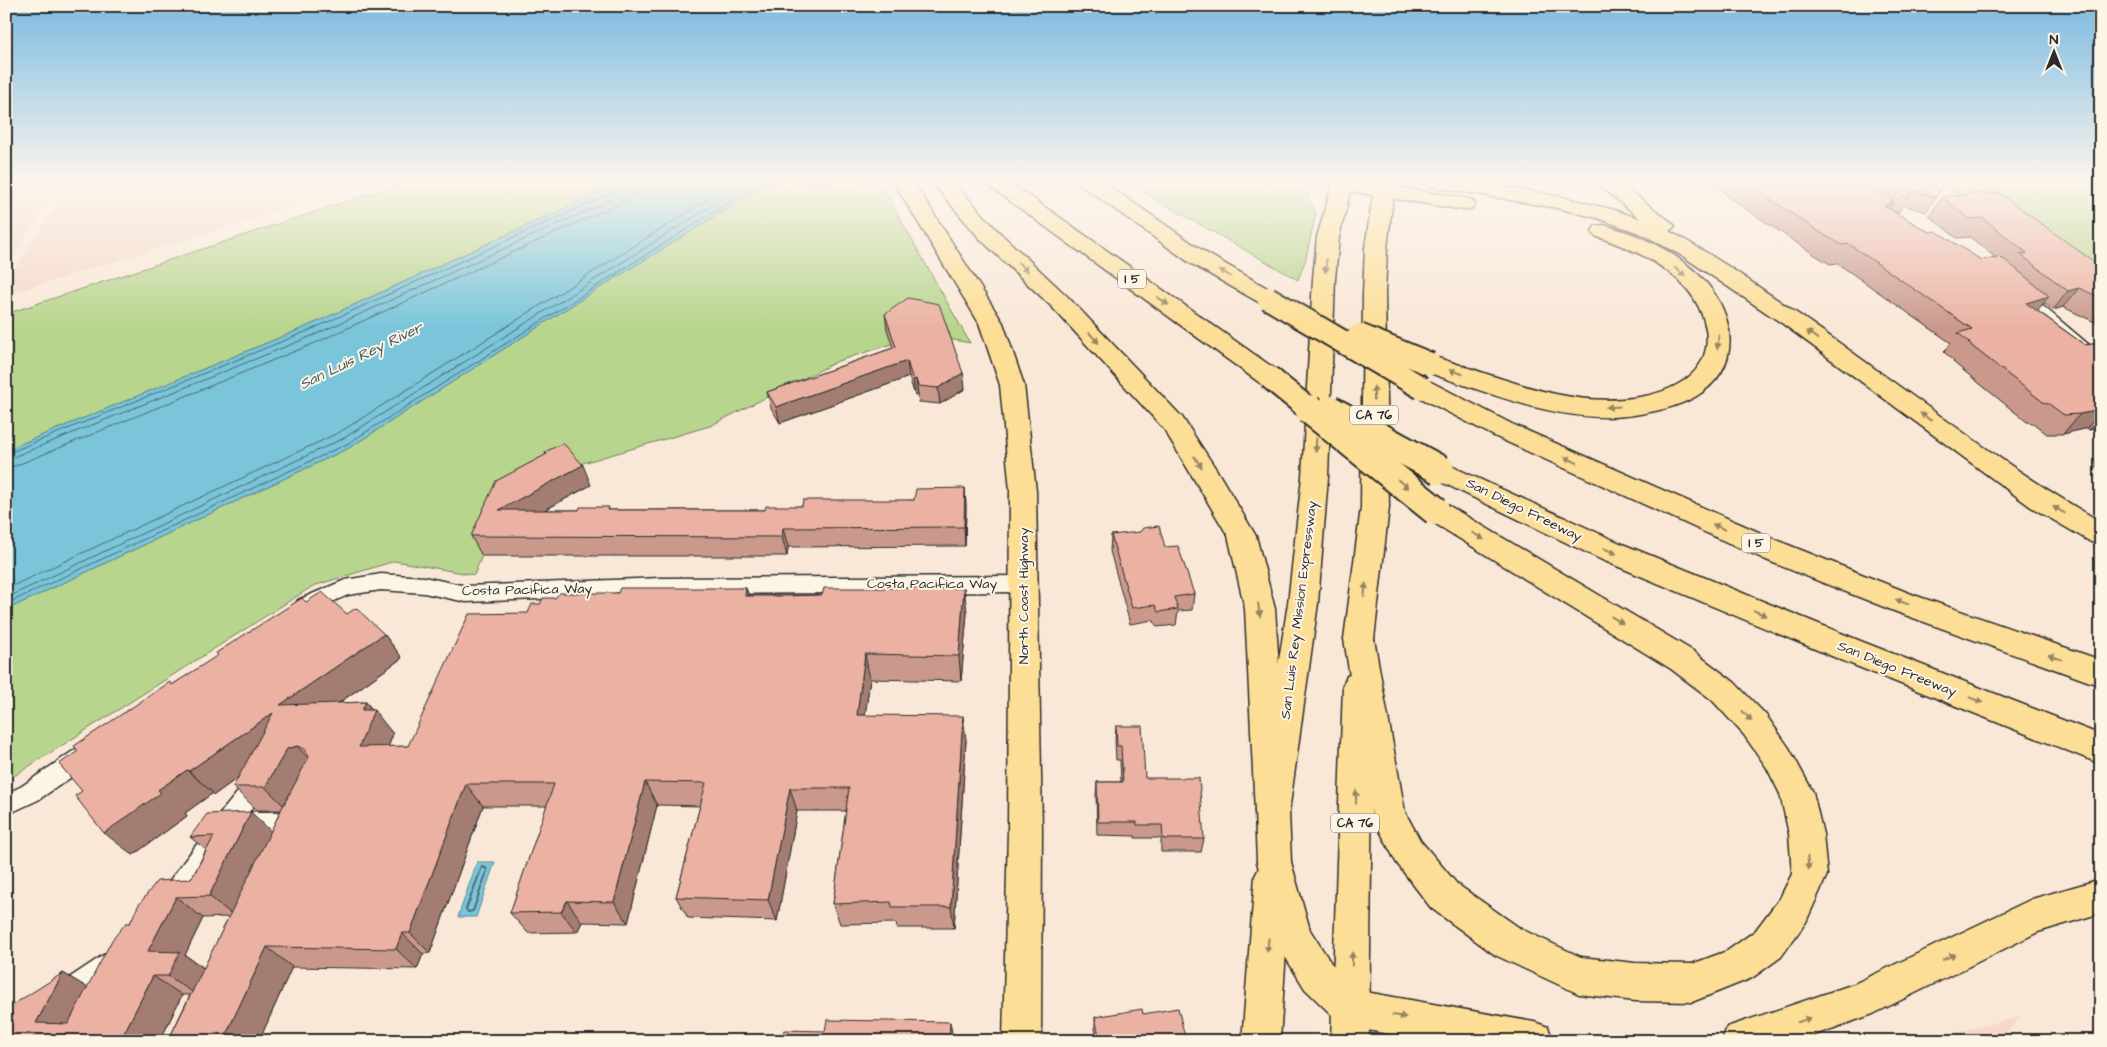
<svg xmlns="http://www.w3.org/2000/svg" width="2107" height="1047" font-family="'Architects Daughter',sans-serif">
<rect width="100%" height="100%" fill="#f9e8d8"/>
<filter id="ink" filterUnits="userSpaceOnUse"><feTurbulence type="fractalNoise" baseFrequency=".02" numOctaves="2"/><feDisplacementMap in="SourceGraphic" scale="10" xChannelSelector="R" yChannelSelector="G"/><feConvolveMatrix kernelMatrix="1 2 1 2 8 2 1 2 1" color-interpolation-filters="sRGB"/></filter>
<g filter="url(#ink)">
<g fill="#f5d8c8">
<path d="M 6,181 L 61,181 L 6,268 Z"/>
<path d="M 71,181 L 375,181 L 6,295 L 6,283 Z"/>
<path d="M 2020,1017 L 2001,1041 L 1917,1041 Z"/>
</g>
<g fill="#b7d58d" stroke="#71805c">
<path d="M 408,181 L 624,181 L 308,326 L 6,450 L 6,314 Z"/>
<path d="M 772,181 L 879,181 L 970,343 L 923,334 L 838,361 L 710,426 L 583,463 L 509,491 L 474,575 L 395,561 L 313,586 L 6,781 L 6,610 L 349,448 L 588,295 Z"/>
<path d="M 1127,181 L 1309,181 L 1307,197 L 1316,213 L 1306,258 L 1298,280 L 1155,199 Z"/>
<path d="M 1927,181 L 2101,181 L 2101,288 L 2014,217 Z"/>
</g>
<g fill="#7ac5da" stroke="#5a8794">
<path d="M 624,181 L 772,181 L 588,295 L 349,448 L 6,610 L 6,450 L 308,326 Z"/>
<path d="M 477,862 L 495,862 L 476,917 L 458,917 Z"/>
</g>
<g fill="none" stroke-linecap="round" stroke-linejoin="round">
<g stroke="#4b6971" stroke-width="1">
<path d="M 6,454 L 310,330 L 609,194 L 623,187 L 625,181"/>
<path d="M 6,460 L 312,336 L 624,194 L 630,188 L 631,181"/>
<path d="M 6,468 L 15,466 L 315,343 L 627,200 L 635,193 L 639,181"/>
<path d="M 6,589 L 340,432 L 737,181"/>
<path d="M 6,598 L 344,438 L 751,181"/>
<path d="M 6,604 L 347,444 L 763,181"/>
</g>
<path stroke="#4b6971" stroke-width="2" d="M 482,867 L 486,868 L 487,871 L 473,911 L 468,912 L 466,909 Z"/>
<defs>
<g id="minor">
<path d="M 2019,288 L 2024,290 L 2101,355 L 2101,369 L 2095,368 L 2014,296 L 2011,293 L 2014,290 Z"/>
<path d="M 381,574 L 424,577 L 466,586 L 661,578 L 1024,576 L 1031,579 L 1034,584 L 1031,589 L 1024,592 L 661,594 L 466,602 L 424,593 L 381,590 L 348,595 L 305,614 L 298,612 L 295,606 L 298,600 L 345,580 Z"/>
<path d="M 84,746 L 92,749 L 95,756 L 92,763 L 38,800 L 6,815 L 6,794 L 22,786 L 76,749 Z"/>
<path d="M 258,774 L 266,777 L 269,784 L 249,812 L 295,812 L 303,816 L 307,823 L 303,830 L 295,834 L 234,831 L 179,908 L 170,912 L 161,908 L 158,900 L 161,892 L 219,815 L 250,777 Z"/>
<path d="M 114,950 L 123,954 L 127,963 L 123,972 L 69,1008 L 60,1012 L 51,1008 L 47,999 L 51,990 L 105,954 Z"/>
</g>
<g id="primary">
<path d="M 893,181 L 913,181 L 1003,323 L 1024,385 L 1036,491 L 1042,830 L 1041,1041 L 1003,1041 L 1008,830 L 1010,491 L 1000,385 L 979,323 Z"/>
<path d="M 1358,672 L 1369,676 L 1373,685 L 1369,1041 L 1331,1041 L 1343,685 L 1347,676 Z"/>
<path d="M 1273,859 L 1285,864 L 1291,876 L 1280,1041 L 1242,1041 L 1255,876 L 1261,864 Z"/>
</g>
<g id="trunk">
<path d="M 1333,181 L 1353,181 L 1339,237 L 1335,279 L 1328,477 L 1318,603 L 1289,812 L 1291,862 L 1286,874 L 1274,878 L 1262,874 L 1257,862 L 1255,812 L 1288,603 L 1302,477 L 1313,279 L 1317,237 Z"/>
<path d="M 1375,181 L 1395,181 L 1387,248 L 1385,294 L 1389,507 L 1374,639 L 1370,648 L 1359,651 L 1348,648 L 1344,639 L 1361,507 L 1363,294 L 1365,248 Z"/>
</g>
<g id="motorway">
<path d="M 931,181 L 952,181 L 997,230 L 1068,297 L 1182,417 L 1216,469 L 1256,536 L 1275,609 L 1289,812 L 1284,823 L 1272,827 L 1260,823 L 1255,812 L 1245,609 L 1228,536 L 1164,429 L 1052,307 L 981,240 Z"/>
<path d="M 985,181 L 1008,181 L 1278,371 L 1281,377 L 1278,383 L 1269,385 L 1260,383 L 988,185 Z"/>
<path d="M 1078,181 L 1102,181 L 1206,253 L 1276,293 L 1279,298 L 1276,303 L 1268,305 L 1260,303 L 1190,263 L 1081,185 Z"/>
<path d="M 1334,181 L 1362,181 L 1465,198 L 1472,200 L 1475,204 L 1472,208 L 1465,210 L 1342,190 L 1335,188 L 1332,184 Z"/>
<path d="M 1426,181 L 1472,181 L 1557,196 L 1611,209 L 1641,219 L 1594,181 L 1617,181 L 1671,222 L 1675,226 L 1669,231 C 1703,249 1734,270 1766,292 C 1878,367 1983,454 2101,522 L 2101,545 L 2091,542 L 2031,507 L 1783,324 L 1684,257 L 1642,234 L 1597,218 L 1557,208 L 1436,187 L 1429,185 Z"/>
<path d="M 1603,225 C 1638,233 1676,252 1702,278 C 1736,314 1744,368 1695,397 C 1677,407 1654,412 1634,415 C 1565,426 1486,392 1421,370 L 1418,364 L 1421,358 L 1430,356 C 1497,374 1562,408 1633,398 C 1671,393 1713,375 1706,329 C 1703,314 1697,301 1687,289 C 1663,262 1628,247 1595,236 L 1592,231 L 1595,226 Z"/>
<path d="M 1422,380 L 1431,382 L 1512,424 L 1786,544 L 1914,595 L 2101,660 L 2101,686 L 1894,611 L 1766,560 L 1494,436 L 1413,394 L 1410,388 L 1413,382 Z"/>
<path d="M 1440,461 L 1620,543 L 1863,642 L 2101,735 L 2101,764 L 1841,660 L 1600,559 L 1431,477 L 1427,470 L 1431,463 Z"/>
<path d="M 1436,501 L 1446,504 L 1693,651 L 1734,682 L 1766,715 L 1789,748 L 1813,792 L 1823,834 L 1827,875 L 1806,922 L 1781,957 L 1752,978 L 1692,1002 L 1635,1001 L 1579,994 L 1495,955 L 1431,908 L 1396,862 L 1377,825 L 1372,814 L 1344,639 L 1348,630 L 1359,627 L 1370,630 L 1374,639 L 1405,812 L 1420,840 L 1457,884 L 1521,929 L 1581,957 L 1635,963 L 1692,964 L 1727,951 L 1755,931 L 1780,898 L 1792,874 L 1789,834 L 1780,794 L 1767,768 L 1744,735 L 1712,700 L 1671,669 L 1426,518 L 1422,511 L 1426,504 Z"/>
<path d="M 1274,846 L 1286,850 L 1291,862 L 1310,930 L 1331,963 L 1360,991 L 1534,1022 L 1548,1027 L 1553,1041 L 1427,1041 L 1351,1027 L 1338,1021 L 1305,989 L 1281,950 L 1276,937 L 1257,862 L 1262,850 Z"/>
<path d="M 2101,879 L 2101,913 L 2038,932 L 1873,1014 L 1798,1041 L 1722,1041 L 1727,1027 L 1854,984 L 2032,899 Z"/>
</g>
</defs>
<use href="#minor" stroke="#2b2b2b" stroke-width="3"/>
<use href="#primary" stroke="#2b2b2b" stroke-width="3"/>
<use href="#trunk" stroke="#2b2b2b" stroke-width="3"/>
<use href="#motorway" stroke="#2b2b2b" stroke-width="3"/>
<use href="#minor" fill="#fcf5e5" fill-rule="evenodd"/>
<use href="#primary" fill="#fdde96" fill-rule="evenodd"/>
<use href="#trunk" fill="#fdde96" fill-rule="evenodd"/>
<use href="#motorway" fill="#fdde96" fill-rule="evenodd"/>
<path stroke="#2b2b2b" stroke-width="3" d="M 6,199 L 19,181"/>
<defs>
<g id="motorway-bridge-far1">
<path d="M 1268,298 L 1422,388"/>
<path d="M 1359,335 L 1430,364"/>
<path d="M 1269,377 L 1311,411"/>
</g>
<g id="motorway-bridge">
<path d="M 1309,409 L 1436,511"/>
<path d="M 1330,410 L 1440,470"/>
</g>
</defs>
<use href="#motorway-bridge-far1" stroke="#2b2b2b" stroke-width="26" stroke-linecap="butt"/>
<use href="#motorway-bridge" stroke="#2b2b2b" stroke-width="32" stroke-linecap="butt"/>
<use href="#motorway-bridge-far1" stroke="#fdde96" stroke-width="22"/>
<use href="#motorway-bridge" stroke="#fdde96" stroke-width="28"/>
</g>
<g fill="#ca998c" stroke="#2b2b2b" fill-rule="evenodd">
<path d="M 1708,181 L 1944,181 L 1936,197 L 1926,212 L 1903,205 L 1898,213 L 1889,209 L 1929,232 L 1981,260 L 1995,257 L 1970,237 L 1957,238 L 1929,216 L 1942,197 L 2101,267 L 2101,325 L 2063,307 L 2053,310 L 2044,303 L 2038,311 L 2085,345 L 2101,343 L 2101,427 L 2089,430 L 2087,428 L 2063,434 L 2047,434 L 2033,423 L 2027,422 L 1953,362 L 1954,361 L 1944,352 L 1951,343 L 1837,263 L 1830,264 L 1815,255 L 1725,195 L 1726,193 Z"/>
<path d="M 885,314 L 963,373 L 965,389 L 940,404 L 919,402 L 918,395 L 915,396 L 909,377 L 780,423 L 771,408 L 767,392 L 893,348 L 887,329 Z"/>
<path d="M 545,452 L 591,485 L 545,510 L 765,510 L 802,506 L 914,500 L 965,488 L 966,507 L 965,546 L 788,547 L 787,556 L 482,556 L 471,536 L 546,455 Z"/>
<path d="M 2101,456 L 2101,470 L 2095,466 L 2097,464 L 2094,462 Z"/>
<path d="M 1111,535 L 1165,547 L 1194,594 L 1192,610 L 1178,611 L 1176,625 L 1157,627 L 1153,620 L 1130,624 L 1110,551 Z"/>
<path d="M 746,588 L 749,596 L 784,596 L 822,595 L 964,588 L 967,613 L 961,681 L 870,679 L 865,715 L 966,740 L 954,928 L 897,928 L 896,923 L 840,924 L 833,904 L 846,811 L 797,811 L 777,921 L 688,918 L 676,897 L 700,806 L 657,805 L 628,923 L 582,922 L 577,932 L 528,933 L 510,913 L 547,806 L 483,806 L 430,953 L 423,954 L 417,969 L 292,967 L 259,1041 L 168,1041 L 190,995 L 182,995 L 160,1041 L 6,1041 L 63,973 L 87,988 L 130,923 L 193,876 L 206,850 L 190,837 L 271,831 L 281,810 L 257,810 L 233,787 L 239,777 L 214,795 L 213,793 L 185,813 L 187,816 L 133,855 L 82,791 L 78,751 L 172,685 L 306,602 L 347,614 L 384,634 L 402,658 L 339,703 L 366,702 L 393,734 L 388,747 L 408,746 L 528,613 L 540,604 L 555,598 L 618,593 ZM 229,917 L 204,968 L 185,955 L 203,918 Z"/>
<path d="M 1116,726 L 1145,778 L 1204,839 L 1201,852 L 1161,852 L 1161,838 L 1135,838 L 1135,836 L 1097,835 L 1096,795 L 1097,782 L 1121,782 L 1120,760 L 1116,760 L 1115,740 Z"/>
<path d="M 1143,1014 L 1186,1041 L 1097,1041 L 1095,1028 L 1095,1017 Z"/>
</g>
<g fill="#a47d72" stroke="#2b2b2b">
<path d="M 1894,201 L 1882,220 L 1884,206 Z"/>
<path d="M 2079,288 L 2063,307 L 2053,310 L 2068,291 Z"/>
<path d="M 2049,296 L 2034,315 L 2026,303 Z"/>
<path d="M 907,361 L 909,377 L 780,423 L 776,407 Z"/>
<path d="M 963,373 L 965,389 L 940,404 L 938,388 Z"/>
<path d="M 916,379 L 918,395 L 915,396 L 913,380 Z"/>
<path d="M 2101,410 L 2101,412 L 2087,428 L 2063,434 L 2080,414 Z"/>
<path d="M 2101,417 L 2101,427 L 2089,430 Z"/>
<path d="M 583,465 L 591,485 L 509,529 L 499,510 Z"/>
<path d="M 965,488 L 966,507 L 965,546 L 964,527 Z"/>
<path d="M 783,528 L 788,547 L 787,556 L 782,537 Z"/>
<path d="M 746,588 L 754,613 L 745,596 Z"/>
<path d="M 964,588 L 967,613 L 961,681 L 959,656 Z"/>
<path d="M 384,634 L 402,658 L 302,729 L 280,705 Z"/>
<path d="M 865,654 L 870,679 L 862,739 L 857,715 Z"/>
<path d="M 366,702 L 373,712 L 374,710 L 393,734 L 379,771 L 359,747 L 362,710 Z"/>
<path d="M 273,713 L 294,737 L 214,795 L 189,771 Z"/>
<path d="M 963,716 L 966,740 L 954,928 L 951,907 Z"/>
<path d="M 297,746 L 319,769 L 288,810 L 265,787 L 287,749 Z"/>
<path d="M 187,770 L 213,793 L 185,813 L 187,816 L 133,855 L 104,833 L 158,790 Z"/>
<path d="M 645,782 L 657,805 L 628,923 L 614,902 Z"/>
<path d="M 466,784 L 483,806 L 430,953 L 410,933 Z"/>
<path d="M 790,788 L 797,811 L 777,921 L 768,900 Z"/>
<path d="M 251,812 L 275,835 L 235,917 L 209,896 Z"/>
<path d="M 176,897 L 203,918 L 185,955 L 209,972 L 197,995 L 168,976 L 148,951 Z"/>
<path d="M 567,901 L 582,922 L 577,932 L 561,912 Z"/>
<path d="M 402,933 L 423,954 L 417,969 L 396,949 Z"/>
<path d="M 267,947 L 292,967 L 259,1041 L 223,1041 Z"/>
<path d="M 63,973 L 95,992 L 72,1039 L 36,1023 Z"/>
<path d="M 153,976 L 182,995 L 160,1041 L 120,1041 Z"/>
<path d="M 950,1022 L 953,1037 L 953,1041 L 949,1041 Z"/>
<path d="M 32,1037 L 39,1041 L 30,1041 Z"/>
</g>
<g fill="#ebb2a3" stroke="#2b2b2b">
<path d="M 1742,181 L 1855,181 L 1894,201 L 1884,206 L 1929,232 L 1936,231 L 1981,260 L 1998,257 L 2005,260 L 2049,296 L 2026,303 L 2085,345 L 2101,343 L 2101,410 L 2080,414 L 2064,415 L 2049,404 L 2043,402 L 1968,343 L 1970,343 L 1958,333 L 1972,329 L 1849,244 L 1842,245 L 1826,236 Z"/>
<path d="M 1876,181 L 1944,181 L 1936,197 L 1912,190 L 1907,198 Z"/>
<path d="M 1981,193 L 1984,195 L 1998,193 L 2002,195 L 2101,267 L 2101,298 L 2079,288 L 2068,291 L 2020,254 L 2027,253 L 1983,218 L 1970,219 L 1942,197 Z"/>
<path d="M 908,298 L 939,304 L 963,373 L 938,388 L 918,386 L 916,379 L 913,380 L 907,361 L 776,407 L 767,392 L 896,347 L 885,314 Z"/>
<path d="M 563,443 L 583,465 L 499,510 L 579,510 L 580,507 L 609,507 L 608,510 L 765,510 L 766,506 L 802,506 L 803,500 L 914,500 L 916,489 L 965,488 L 964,527 L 783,528 L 782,537 L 471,536 L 496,481 L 547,454 L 545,452 Z"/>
<path d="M 1159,526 L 1165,547 L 1178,546 L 1194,594 L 1174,597 L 1178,609 L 1158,612 L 1155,605 L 1132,608 L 1111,535 L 1140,532 L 1143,528 Z"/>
<path d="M 620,588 L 746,588 L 745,596 L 784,596 L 822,595 L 824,588 L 964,588 L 959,656 L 865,654 L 857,715 L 963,716 L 951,907 L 892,907 L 891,902 L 833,904 L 849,788 L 790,788 L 768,900 L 676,897 L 706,783 L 645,782 L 614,902 L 567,901 L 561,912 L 510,913 L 554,784 L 466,784 L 410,933 L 402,933 L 396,949 L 267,947 L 223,1041 L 168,1041 L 282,808 L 309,757 L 305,749 L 297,746 L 287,749 L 265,787 L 233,787 L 273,713 L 189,771 L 187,770 L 158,790 L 161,793 L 104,833 L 75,796 L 82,791 L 59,764 L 78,751 L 74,746 L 170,682 L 172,685 L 218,655 L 216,653 L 302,598 L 306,602 L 322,592 L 347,614 L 356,608 L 384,634 L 280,705 L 366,702 L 362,710 L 374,710 L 359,747 L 408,746 L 469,614 L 528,613 L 532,604 L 540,604 L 543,598 L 555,598 L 559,593 L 618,593 Z"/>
<path d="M 1116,726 L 1142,726 L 1145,778 L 1199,778 L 1204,839 L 1163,839 L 1162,825 L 1137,825 L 1137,822 L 1098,822 L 1097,782 L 1123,782 L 1121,746 L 1117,746 Z"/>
<path d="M 251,812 L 209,896 L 176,897 L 148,951 L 180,952 L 168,976 L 153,976 L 120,1041 L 71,1041 L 72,1039 L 32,1037 L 30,1041 L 6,1041 L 6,1009 L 63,973 L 36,1023 L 68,1024 L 112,940 L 126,923 L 130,923 L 138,906 L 157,881 L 189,879 L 193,876 L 214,836 L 190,837 L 207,814 Z"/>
<path d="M 1178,1008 L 1186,1041 L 1100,1041 L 1095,1017 L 1142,1009 L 1143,1014 Z"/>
<path d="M 827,1020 L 950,1022 L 949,1041 L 782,1041 L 784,1030 L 825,1031 Z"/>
</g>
<defs><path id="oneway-solid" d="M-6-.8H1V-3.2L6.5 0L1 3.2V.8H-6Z" transform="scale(1.25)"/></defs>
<g fill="#948460">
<use href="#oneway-solid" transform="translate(1326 266) rotate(95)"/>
<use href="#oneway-solid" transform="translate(1023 267) rotate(43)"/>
<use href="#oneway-solid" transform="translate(1680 272) rotate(39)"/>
<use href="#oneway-solid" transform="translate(1225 273) rotate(-150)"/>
<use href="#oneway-solid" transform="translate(1163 301) rotate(36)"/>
<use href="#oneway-solid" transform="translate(1812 335) rotate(-144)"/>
<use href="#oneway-solid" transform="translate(1094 338) rotate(47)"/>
<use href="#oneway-solid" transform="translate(1718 342) rotate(97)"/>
<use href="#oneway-solid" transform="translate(1456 372) rotate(-162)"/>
<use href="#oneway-solid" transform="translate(1374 393) rotate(-90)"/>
<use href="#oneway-solid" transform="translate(1613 407) rotate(177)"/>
<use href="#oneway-solid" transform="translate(1926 417) rotate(-144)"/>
<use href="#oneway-solid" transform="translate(1316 445) rotate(93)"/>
<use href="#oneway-solid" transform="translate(1571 460) rotate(-156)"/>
<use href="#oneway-solid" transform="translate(1198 462) rotate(57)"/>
<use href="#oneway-solid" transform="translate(1403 484) rotate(39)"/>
<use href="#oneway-solid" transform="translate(2059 510) rotate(-150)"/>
<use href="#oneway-solid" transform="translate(1719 527) rotate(-156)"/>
<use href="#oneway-solid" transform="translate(1478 536) rotate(31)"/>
<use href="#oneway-solid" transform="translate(1610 551) rotate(24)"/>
<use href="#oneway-solid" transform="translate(1365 590) rotate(-83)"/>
<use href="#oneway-solid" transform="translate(1902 602) rotate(-159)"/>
<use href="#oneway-solid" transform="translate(1259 610) rotate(82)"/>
<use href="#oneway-solid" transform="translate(1760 613) rotate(23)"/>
<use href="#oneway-solid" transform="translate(1617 620) rotate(31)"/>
<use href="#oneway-solid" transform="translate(2055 657) rotate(-160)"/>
<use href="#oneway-solid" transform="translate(1976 700) rotate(22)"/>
<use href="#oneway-solid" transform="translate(1747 716) rotate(47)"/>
<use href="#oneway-solid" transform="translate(1356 797) rotate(-89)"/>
<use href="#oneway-solid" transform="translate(1808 863) rotate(84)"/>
<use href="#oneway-solid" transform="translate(1268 945) rotate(94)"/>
<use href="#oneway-solid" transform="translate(1949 957) rotate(-26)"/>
<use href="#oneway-solid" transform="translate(1352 959) rotate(-89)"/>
<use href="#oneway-solid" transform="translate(1399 1016) rotate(10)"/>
<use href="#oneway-solid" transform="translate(1804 1020) rotate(-19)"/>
</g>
</g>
<linearGradient id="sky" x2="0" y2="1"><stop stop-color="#7cbbe2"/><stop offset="0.55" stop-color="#fcf5ed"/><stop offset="1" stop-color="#fcf5ed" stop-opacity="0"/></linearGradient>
<rect width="2107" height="328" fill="url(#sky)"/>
<g text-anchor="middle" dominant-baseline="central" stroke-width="4" stroke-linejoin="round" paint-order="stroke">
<g fill="#fcf5e5" stroke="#6a6863" stroke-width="1">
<rect x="1118" y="269.5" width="28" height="19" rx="4"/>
<rect x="1350" y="405.5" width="48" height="19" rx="4"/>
<rect x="1742" y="533.5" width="28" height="19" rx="4"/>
<rect x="1331" y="813.5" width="48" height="19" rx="4"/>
</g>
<g font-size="12" font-weight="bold" fill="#2b2b2b">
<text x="1132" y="279">I 5</text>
<text x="1374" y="415">CA 76</text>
<text x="1756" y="543">I 5</text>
<text x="1355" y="823">CA 76</text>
</g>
<g font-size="14" fill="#2b2b2b" stroke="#fcf5e5">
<text transform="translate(1524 510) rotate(26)">San Diego Freeway</text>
<text x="932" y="584">Costa Pacifica Way</text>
<text transform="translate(527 590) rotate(-1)">Costa Pacifica Way</text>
<text transform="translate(1024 596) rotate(-90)">North Coast Highway</text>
<text transform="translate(1299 610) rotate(-83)">San Luis Rey Mission Expressway</text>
<text transform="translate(1897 669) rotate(22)">San Diego Freeway</text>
</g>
<g font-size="15" font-style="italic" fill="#435960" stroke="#fcf5e5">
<text transform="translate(361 356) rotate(-26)">San Luis Rey River</text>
</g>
</g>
<rect width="2107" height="1047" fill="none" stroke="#fcf5e5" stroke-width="25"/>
<rect x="12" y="12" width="2082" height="1022" fill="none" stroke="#2b2b2b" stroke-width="2" filter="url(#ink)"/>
<g transform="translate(2054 52)" stroke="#fcf5e5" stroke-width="4" paint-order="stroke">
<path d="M0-4L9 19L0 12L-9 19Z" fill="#2b2b2b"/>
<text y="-8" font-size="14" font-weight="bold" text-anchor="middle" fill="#2b2b2b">N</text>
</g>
</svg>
